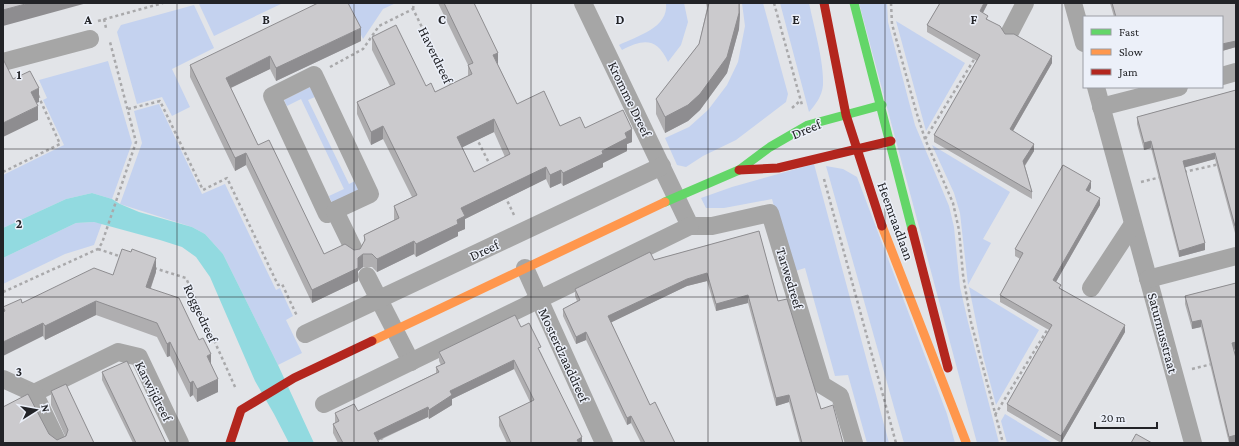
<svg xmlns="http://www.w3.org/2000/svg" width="1239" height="446" font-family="'Crimson Pro',serif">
<rect width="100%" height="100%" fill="#e2e4e8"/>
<g fill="#c4d2ef">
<path d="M 202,3 L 283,3 L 214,36 L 199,4 Z"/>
<path d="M 346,3 L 396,3 L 383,9 L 363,39 Z"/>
<path d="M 666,3 L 684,3 L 688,22 L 681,45 L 668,62 C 657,37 643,39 622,50 L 619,45 C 637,36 669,28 666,3 Z"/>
<path d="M 742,3 L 763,3 L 788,94 L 786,102 L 736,140 L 703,156 L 686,167 L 677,165 L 665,138 L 689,127 L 708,110 L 727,85 L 738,62 L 745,26 Z"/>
<path d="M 780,3 L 809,3 C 814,27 824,62 823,85 C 822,96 816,104 809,112 Z"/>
<path d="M 859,3 L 887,3 L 888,22 L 893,41 L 915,125 L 949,206 L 954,227 L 960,287 L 968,322 L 999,443 L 977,443 Z"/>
<path d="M 194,5 L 214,48 L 172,69 L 190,107 L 172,116 L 162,97 L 137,104 L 117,32 L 121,25 Z"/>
<path d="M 896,21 L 965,63 L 926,131 Z"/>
<path d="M 108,61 L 132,143 L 112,199 L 92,193 L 66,199 L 3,228 L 3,175 L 64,145 L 43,100 L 47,98 L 39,80 Z"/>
<path d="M 310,87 L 315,97 L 308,100 L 349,184 L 355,181 L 360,191 L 333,205 L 329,196 L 344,189 L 301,99 L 287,106 L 284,100 Z"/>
<path d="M 159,104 L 202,194 L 225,184 L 276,290 L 280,288 L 293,316 L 286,320 L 302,353 L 278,365 L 223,254 L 205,234 L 192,227 L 120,204 L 142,143 L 134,111 Z"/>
<path d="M 932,145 L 1010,192 L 983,239 L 991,243 L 968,285 L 960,213 L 954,193 Z"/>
<path d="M 814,164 L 889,443 L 867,443 L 848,375 L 835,376 L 805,268 L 792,272 L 772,199 L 724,208 L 706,208 L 701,198 L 732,187 Z"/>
<path d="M 826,166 L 843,169 L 857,177 L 947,414 L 955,443 L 904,443 Z"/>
<path d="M 94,222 L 102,223 L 94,245 L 65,254 L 3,284 L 3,258 L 76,223 Z"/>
<path d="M 969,287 L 1039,330 L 996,405 L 983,356 Z"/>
<path d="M 1005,414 L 1053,443 L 1007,443 L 1001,421 Z"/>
</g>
<path fill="#92dae0" d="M 92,193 L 112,199 L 120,204 L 139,212 L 192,227 L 205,234 L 223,254 L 278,365 L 314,443 L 289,443 L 274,414 L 255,381 L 210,277 L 196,257 L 182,247 L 160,240 L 94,222 L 76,223 L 3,258 L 3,228 L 66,199 Z"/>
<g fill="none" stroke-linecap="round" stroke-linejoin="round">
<g stroke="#a9a9ab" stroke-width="2.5" stroke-dasharray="3 3" stroke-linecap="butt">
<path d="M 774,3 L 802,105"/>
<path d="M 891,3 L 892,24 L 916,111 L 925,139 L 953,203 L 959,230 L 963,275 L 971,322 L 1003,443"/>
<path d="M 413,9 L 414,3"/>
<path d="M 104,19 L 106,28"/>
<path d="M 98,21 L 163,3"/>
<path d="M 330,67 L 363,49 L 379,26 L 413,9 L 451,86"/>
<path d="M 792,108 L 801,100"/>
<path d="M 128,109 L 160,101 L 203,190 L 227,178 L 278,285 L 282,284 L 297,316"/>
<path d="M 476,137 L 491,167"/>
<path d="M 925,139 L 975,58"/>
<path d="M 3,172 L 60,144 L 38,95"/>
<path d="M 1184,172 L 1220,164"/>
<path d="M 824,179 L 896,443"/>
<path d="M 1141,182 L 1161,177"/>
<path d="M 505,196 L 514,215"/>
<path d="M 98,249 L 122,257"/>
<path d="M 154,268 L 186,278 L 236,389"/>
<path d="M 3,292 L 98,249 L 102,243 L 136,142 L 110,42"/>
<path d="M 1192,369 L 1212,364"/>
<path d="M 995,415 L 1049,327"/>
<path d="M 381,437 L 384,443"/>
</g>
<g stroke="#a6a6a6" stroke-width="18">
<path d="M 583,3 L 690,226 L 712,226 L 770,213 L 822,385 L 840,396 L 854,443"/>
<path d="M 1073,3 L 1084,43"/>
<path d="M 1010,32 L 1025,3"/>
<path d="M 3,62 L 90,39"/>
<path d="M 314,75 L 370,194 L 327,214 L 272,96 Z"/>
<path d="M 1222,76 L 1236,72"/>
<path d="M 1096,87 L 1193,443"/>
<path d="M 1101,107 L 1179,87"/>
<path d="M 335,211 L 355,252"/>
<path d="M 525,268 L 604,443"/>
<path d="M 367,276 L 411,362"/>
<path d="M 1148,279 L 1236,256"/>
<path d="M 1091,288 L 1133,224"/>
<path d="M 305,334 L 662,166"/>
<path d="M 3,379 L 34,393"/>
<path d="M 34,393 L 118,352 L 139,357 L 180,443"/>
<path d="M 34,393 L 58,443"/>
<path d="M 324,404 L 690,226"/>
</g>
<g stroke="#63d668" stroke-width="9">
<path d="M 854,3 L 912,229"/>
<path d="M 665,202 L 739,170 L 770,147 L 808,125 L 882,105"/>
</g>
<g stroke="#ff974d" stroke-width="9">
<path d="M 882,226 L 966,442"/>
<path d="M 372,341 L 665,202"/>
</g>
<g stroke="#b3261e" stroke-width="9">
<path d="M 824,3 L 846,115 L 882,226"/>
<path d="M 739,170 L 778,168 L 891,141"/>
<path d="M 912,229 L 948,368"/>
<path d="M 230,443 L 241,410 L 294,378 L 372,341"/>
</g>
</g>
<g fill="#afaeb0" fill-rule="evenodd">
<path d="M 438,3 L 474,3 L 498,65 L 517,104 L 560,126 L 585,128 L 632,142 L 627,144 L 627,151 L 603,163 L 603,167 L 563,186 L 561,183 L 550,188 L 546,179 L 465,219 L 465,229 L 458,232 L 458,236 L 416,257 L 414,254 L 377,272 L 372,267 L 363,267 L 358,271 L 358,281 L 312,303 L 246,165 L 235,171 L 190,77 L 190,65 L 361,41 L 276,81 L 270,69 L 231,88 L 258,145 L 324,254 L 360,249 L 364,242 L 364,235 L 394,220 L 394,206 L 412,197 L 383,139 L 371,145 L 357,114 L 357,102 L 390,86 L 372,50 L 372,37 L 426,86 L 435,92 L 468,76 L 468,65 ZM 494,132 L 505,157 L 474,172 L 462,147 Z"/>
<path d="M 706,3 L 740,3 L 739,29 L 727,73 L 700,110 L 688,121 L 665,133 L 656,114 L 656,99 L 699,44 L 707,8 Z"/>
<path d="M 940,3 L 988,3 L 983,13 L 988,20 L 1005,34 L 1052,63 L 1013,131 L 1034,151 L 1025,166 L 1032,192 L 1032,199 L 934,142 L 934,135 L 977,61 L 927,32 L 927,25 Z"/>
<path d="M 1110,3 L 1236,3 L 1236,47 L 1222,51 L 1222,17 L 1114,17 Z"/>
<path d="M 1236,90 L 1236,233 L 1235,233 L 1215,159 L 1184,167 L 1205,250 L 1179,257 L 1151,148 L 1144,150 L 1137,124 L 1137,117 Z"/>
<path d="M 1091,188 L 1089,192 L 1100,205 L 1056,282 L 1061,289 L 1125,332 L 1061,443 L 1007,411 L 1007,404 L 1049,330 L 1000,302 L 1000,295 L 1020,259 L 1015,256 L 1015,249 Z"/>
<path d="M 759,231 L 778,301 L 821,409 L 843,443 L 800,443 L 789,402 L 776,406 L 748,303 L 716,311 L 707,281 L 687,286 L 611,322 L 650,405 L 675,443 L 641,443 L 631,423 L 627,425 L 586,340 L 576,344 L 563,316 L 563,309 L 577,301 L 575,296 L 575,289 L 654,260 Z"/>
<path d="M 131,252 L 156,272 L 151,288 L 211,364 L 218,392 L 197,402 L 193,395 L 190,397 L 170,356 L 167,357 L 157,337 L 96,315 L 45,340 L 43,336 L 3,312 L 3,307 L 22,303 L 113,275 Z"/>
<path d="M 1236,283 L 1236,349 L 1234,350 L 1236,358 L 1236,442 L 1229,443 L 1201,327 L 1192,329 L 1185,304 L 1185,296 Z"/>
<path d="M 521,327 L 541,353 L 582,443 L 507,443 L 499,426 L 499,417 L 530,402 L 514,369 L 452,399 L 452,405 L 429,419 L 428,417 L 378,441 L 379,443 L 338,443 L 333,433 L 333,424 L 335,423 L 335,413 L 358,411 L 436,373 L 436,367 L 441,365 L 439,361 L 439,352 Z"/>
<path d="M 102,372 L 166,443 L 133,443 L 102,380 Z"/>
<path d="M 51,391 L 94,443 L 3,443 L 49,434 L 57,440 L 65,436 L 51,405 Z"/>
</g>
<g fill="#8e8d90">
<path d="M 29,3 L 87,3 L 3,26 L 3,10 Z"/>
<path d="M 739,3 L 740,14 L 739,29 L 727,73 L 700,110 L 688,121 L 665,133 L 665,117 Z"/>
<path d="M 984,3 L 988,3 L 980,18 L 980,11 Z"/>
<path d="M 361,28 L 361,41 L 276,81 L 276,68 Z"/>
<path d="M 1236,41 L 1236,47 L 1222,51 L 1222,44 Z"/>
<path d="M 498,53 L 498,65 L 493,55 Z"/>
<path d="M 270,56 L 270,69 L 226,90 L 226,78 Z"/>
<path d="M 1052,56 L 1052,63 L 1010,136 L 1010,129 Z"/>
<path d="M 39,88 L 39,102 L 31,106 L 31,92 Z"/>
<path d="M 38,106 L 38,120 L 3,137 L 3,123 Z"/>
<path d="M 494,119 L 494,132 L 457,150 L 457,137 Z"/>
<path d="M 383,126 L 383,139 L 371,145 L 371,132 Z"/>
<path d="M 632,129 L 632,142 L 627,144 L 627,151 L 603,163 L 603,167 L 563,186 L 563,173 L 625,133 Z"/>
<path d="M 1151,141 L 1151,148 L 1144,150 L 1144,143 Z"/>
<path d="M 1034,144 L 1034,151 L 1023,168 L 1023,161 Z"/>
<path d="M 246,153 L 246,165 L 235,171 L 235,158 Z"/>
<path d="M 1215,153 L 1215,159 L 1183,168 L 1183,161 Z"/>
<path d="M 546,167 L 546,179 L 465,219 L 465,229 L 458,232 L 458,236 L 416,257 L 416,244 L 457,220 L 461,208 Z"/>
<path d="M 561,170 L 561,183 L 550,188 L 550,175 Z"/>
<path d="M 1091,181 L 1091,188 L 1086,197 L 1086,190 Z"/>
<path d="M 1100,198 L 1100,205 L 1053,287 L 1053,280 Z"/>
<path d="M 414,241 L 414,254 L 377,272 L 377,259 Z"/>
<path d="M 1205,243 L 1205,250 L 1179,257 L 1179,251 Z"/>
<path d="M 363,254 L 363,267 L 358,271 L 358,281 L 312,303 L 312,290 L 358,258 Z"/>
<path d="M 156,258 L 156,272 L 146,301 L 146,287 Z"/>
<path d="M 707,273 L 707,281 L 687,286 L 608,324 L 608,316 L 687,279 Z"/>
<path d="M 748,295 L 748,303 L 716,311 L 716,304 Z"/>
<path d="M 96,301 L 96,315 L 45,340 L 45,326 Z"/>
<path d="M 1201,320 L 1201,327 L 1192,329 L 1192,322 Z"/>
<path d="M 43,323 L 43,336 L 3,356 L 3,342 Z"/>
<path d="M 1125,325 L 1125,332 L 1061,443 L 1061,436 Z"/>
<path d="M 586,332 L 586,340 L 576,344 L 576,337 Z"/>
<path d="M 170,342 L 170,356 L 167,357 L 167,344 Z"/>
<path d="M 1236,342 L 1236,349 L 1232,350 L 1232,343 Z"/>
<path d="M 211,354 L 211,368 L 207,356 Z"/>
<path d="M 514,360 L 514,369 L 452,399 L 452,405 L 429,419 L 429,410 L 450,391 Z"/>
<path d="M 218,379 L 218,392 L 197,402 L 197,389 Z"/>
<path d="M 193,381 L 193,395 L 190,397 L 190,383 Z"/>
<path d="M 789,395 L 789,402 L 776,406 L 776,398 Z"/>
<path d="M 428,407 L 428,417 L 374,442 L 374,433 Z"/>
<path d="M 631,416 L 631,423 L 627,425 L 627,418 Z"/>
<path d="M 1236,435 L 1236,442 L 1229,443 L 1229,437 Z"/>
<path d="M 582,437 L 582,443 L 577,443 L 577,440 Z"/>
</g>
<g fill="#cbcacd" stroke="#8e8d90" fill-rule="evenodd">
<path d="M 3,3 L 29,3 L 3,10 Z"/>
<path d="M 318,3 L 348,3 L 361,28 L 276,68 L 270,56 L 226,78 L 258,145 L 269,140 L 324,254 L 345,244 L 354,250 L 360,249 L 365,240 L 364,235 L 399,218 L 394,206 L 417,195 L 383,126 L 371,132 L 357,102 L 395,84 L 372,37 L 396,25 L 426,86 L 431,83 L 435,92 L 472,74 L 468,65 L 473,63 L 444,3 L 474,3 L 498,53 L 493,55 L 517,104 L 544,91 L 560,126 L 580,117 L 585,128 L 623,110 L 632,129 L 625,133 L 627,138 L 602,151 L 603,154 L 563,173 L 561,170 L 550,175 L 546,167 L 461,208 L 465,216 L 457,220 L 458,224 L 416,244 L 414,241 L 377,259 L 372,254 L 363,254 L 358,258 L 358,268 L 312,290 L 246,153 L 235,158 L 190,65 ZM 494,119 L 510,154 L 474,172 L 457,137 Z"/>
<path d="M 709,3 L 739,3 L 739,13 L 727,57 L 700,94 L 688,105 L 665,117 L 656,99 L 699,44 Z"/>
<path d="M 940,3 L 984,3 L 980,11 L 988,16 L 986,19 L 1000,26 L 1005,34 L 1014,34 L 1052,56 L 1010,129 L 1034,144 L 1023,161 L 1032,192 L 934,135 L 980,55 L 927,25 Z"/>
<path d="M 1112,3 L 1236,3 L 1236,41 L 1222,44 L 1222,17 L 1116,17 Z"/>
<path d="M 3,59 L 13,79 L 30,71 L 39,88 L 31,92 L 38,106 L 3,123 Z"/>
<path d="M 1236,90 L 1236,226 L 1235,226 L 1215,153 L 1183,161 L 1205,243 L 1179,251 L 1151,141 L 1144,143 L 1137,117 Z"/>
<path d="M 1063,165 L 1091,181 L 1086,190 L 1100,198 L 1053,280 L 1061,285 L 1059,288 L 1125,325 L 1061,436 L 1007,404 L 1052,325 L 1000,295 L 1023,253 L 1015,249 Z"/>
<path d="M 759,231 L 778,301 L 787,299 L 821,409 L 833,405 L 843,443 L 802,443 L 789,395 L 776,398 L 748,295 L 716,304 L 707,273 L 687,279 L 608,316 L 650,405 L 655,402 L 675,443 L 645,443 L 631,416 L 627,418 L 586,332 L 576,337 L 563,309 L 580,300 L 575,289 L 650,252 L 654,260 Z"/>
<path d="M 122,249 L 131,252 L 132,249 L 156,258 L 146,287 L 179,298 L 199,340 L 203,338 L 211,354 L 207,356 L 218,379 L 197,389 L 193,381 L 190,383 L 170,342 L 167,344 L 157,323 L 96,301 L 45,326 L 43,323 L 3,342 L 3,312 L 5,311 L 3,307 L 21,299 L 22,303 L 94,268 L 113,275 Z"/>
<path d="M 1236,283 L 1236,342 L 1232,343 L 1236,358 L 1236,435 L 1229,437 L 1201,320 L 1192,322 L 1185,296 Z"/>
<path d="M 515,315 L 521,327 L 529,323 L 541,347 L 538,348 L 582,437 L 577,440 L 579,443 L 511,443 L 499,417 L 534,400 L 514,360 L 450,391 L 452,395 L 429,410 L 428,407 L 374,433 L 379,443 L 343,443 L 333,424 L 339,421 L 335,413 L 354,404 L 358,411 L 439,372 L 436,367 L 445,363 L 439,352 Z"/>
<path d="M 127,361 L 166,443 L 136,443 L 102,372 Z"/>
<path d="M 66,384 L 94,443 L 3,443 L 3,407 L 28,394 L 49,434 L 57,440 L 66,436 L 68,430 L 51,391 Z"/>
<path d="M 1136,434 L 1152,443 L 1131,443 Z"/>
</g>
<path fill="none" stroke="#222327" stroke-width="1" stroke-opacity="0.55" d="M 177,3 L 177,443M 354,3 L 354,443M 531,3 L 531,443M 708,3 L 708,443M 885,3 L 885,443M 1062,3 L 1062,443M 3,149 L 1236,149M 3,297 L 1236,297"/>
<g text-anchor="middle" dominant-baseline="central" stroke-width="3" stroke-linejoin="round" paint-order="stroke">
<g font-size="14" fill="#222327" stroke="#ecf0f9">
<text transform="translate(436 55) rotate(64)">Haverdreef</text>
<text transform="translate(630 99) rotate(64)">Kromme Dreef</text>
<text transform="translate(806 129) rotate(-23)">Dreef</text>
<text transform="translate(896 221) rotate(70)">Heemraadlaan</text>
<text transform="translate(484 250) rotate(-25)">Dreef</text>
<text transform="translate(790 278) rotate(73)">Tarwedreef</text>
<text transform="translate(201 313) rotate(65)">Roggedreef</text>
<text transform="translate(1163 333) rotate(75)">Saturnusstraat</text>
<text transform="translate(564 355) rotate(65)">Mosterdzaaddreef</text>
<text transform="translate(154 391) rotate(63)">Karwijdreef</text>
</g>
</g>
<g font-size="13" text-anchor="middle" font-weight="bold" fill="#222327" stroke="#ecf0f9" stroke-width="3" stroke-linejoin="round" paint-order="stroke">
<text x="88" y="24">A</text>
<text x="266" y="24">B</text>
<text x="442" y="24">C</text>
<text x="620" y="24">D</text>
<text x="796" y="24">E</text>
<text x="974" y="24">F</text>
<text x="19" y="79">1</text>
<text x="19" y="228">2</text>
<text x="19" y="376">3</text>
</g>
<rect width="1239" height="446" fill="none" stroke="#222327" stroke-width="8"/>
<rect x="1083" y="16" width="140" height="72" fill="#ecf0f9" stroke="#9b9ea5"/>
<rect x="1091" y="29" width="20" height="6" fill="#63d668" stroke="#9b9ea5"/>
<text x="1119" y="36" font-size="12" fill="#222327">Fast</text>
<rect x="1091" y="49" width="20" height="6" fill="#ff974d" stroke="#9b9ea5"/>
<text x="1119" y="56" font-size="12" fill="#222327">Slow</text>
<rect x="1091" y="69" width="20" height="6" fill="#b3261e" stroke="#9b9ea5"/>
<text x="1119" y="76" font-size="12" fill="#222327">Jam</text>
<g transform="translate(36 410) rotate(79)" stroke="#ecf0f9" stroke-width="3" paint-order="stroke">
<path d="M0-3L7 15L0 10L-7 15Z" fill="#222327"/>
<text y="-6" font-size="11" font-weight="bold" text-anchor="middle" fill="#222327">N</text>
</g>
<path d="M1095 422v6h62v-6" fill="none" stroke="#222327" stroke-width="2"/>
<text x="1101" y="422" font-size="12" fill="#222327" stroke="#ecf0f9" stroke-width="3" paint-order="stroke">20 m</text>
</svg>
